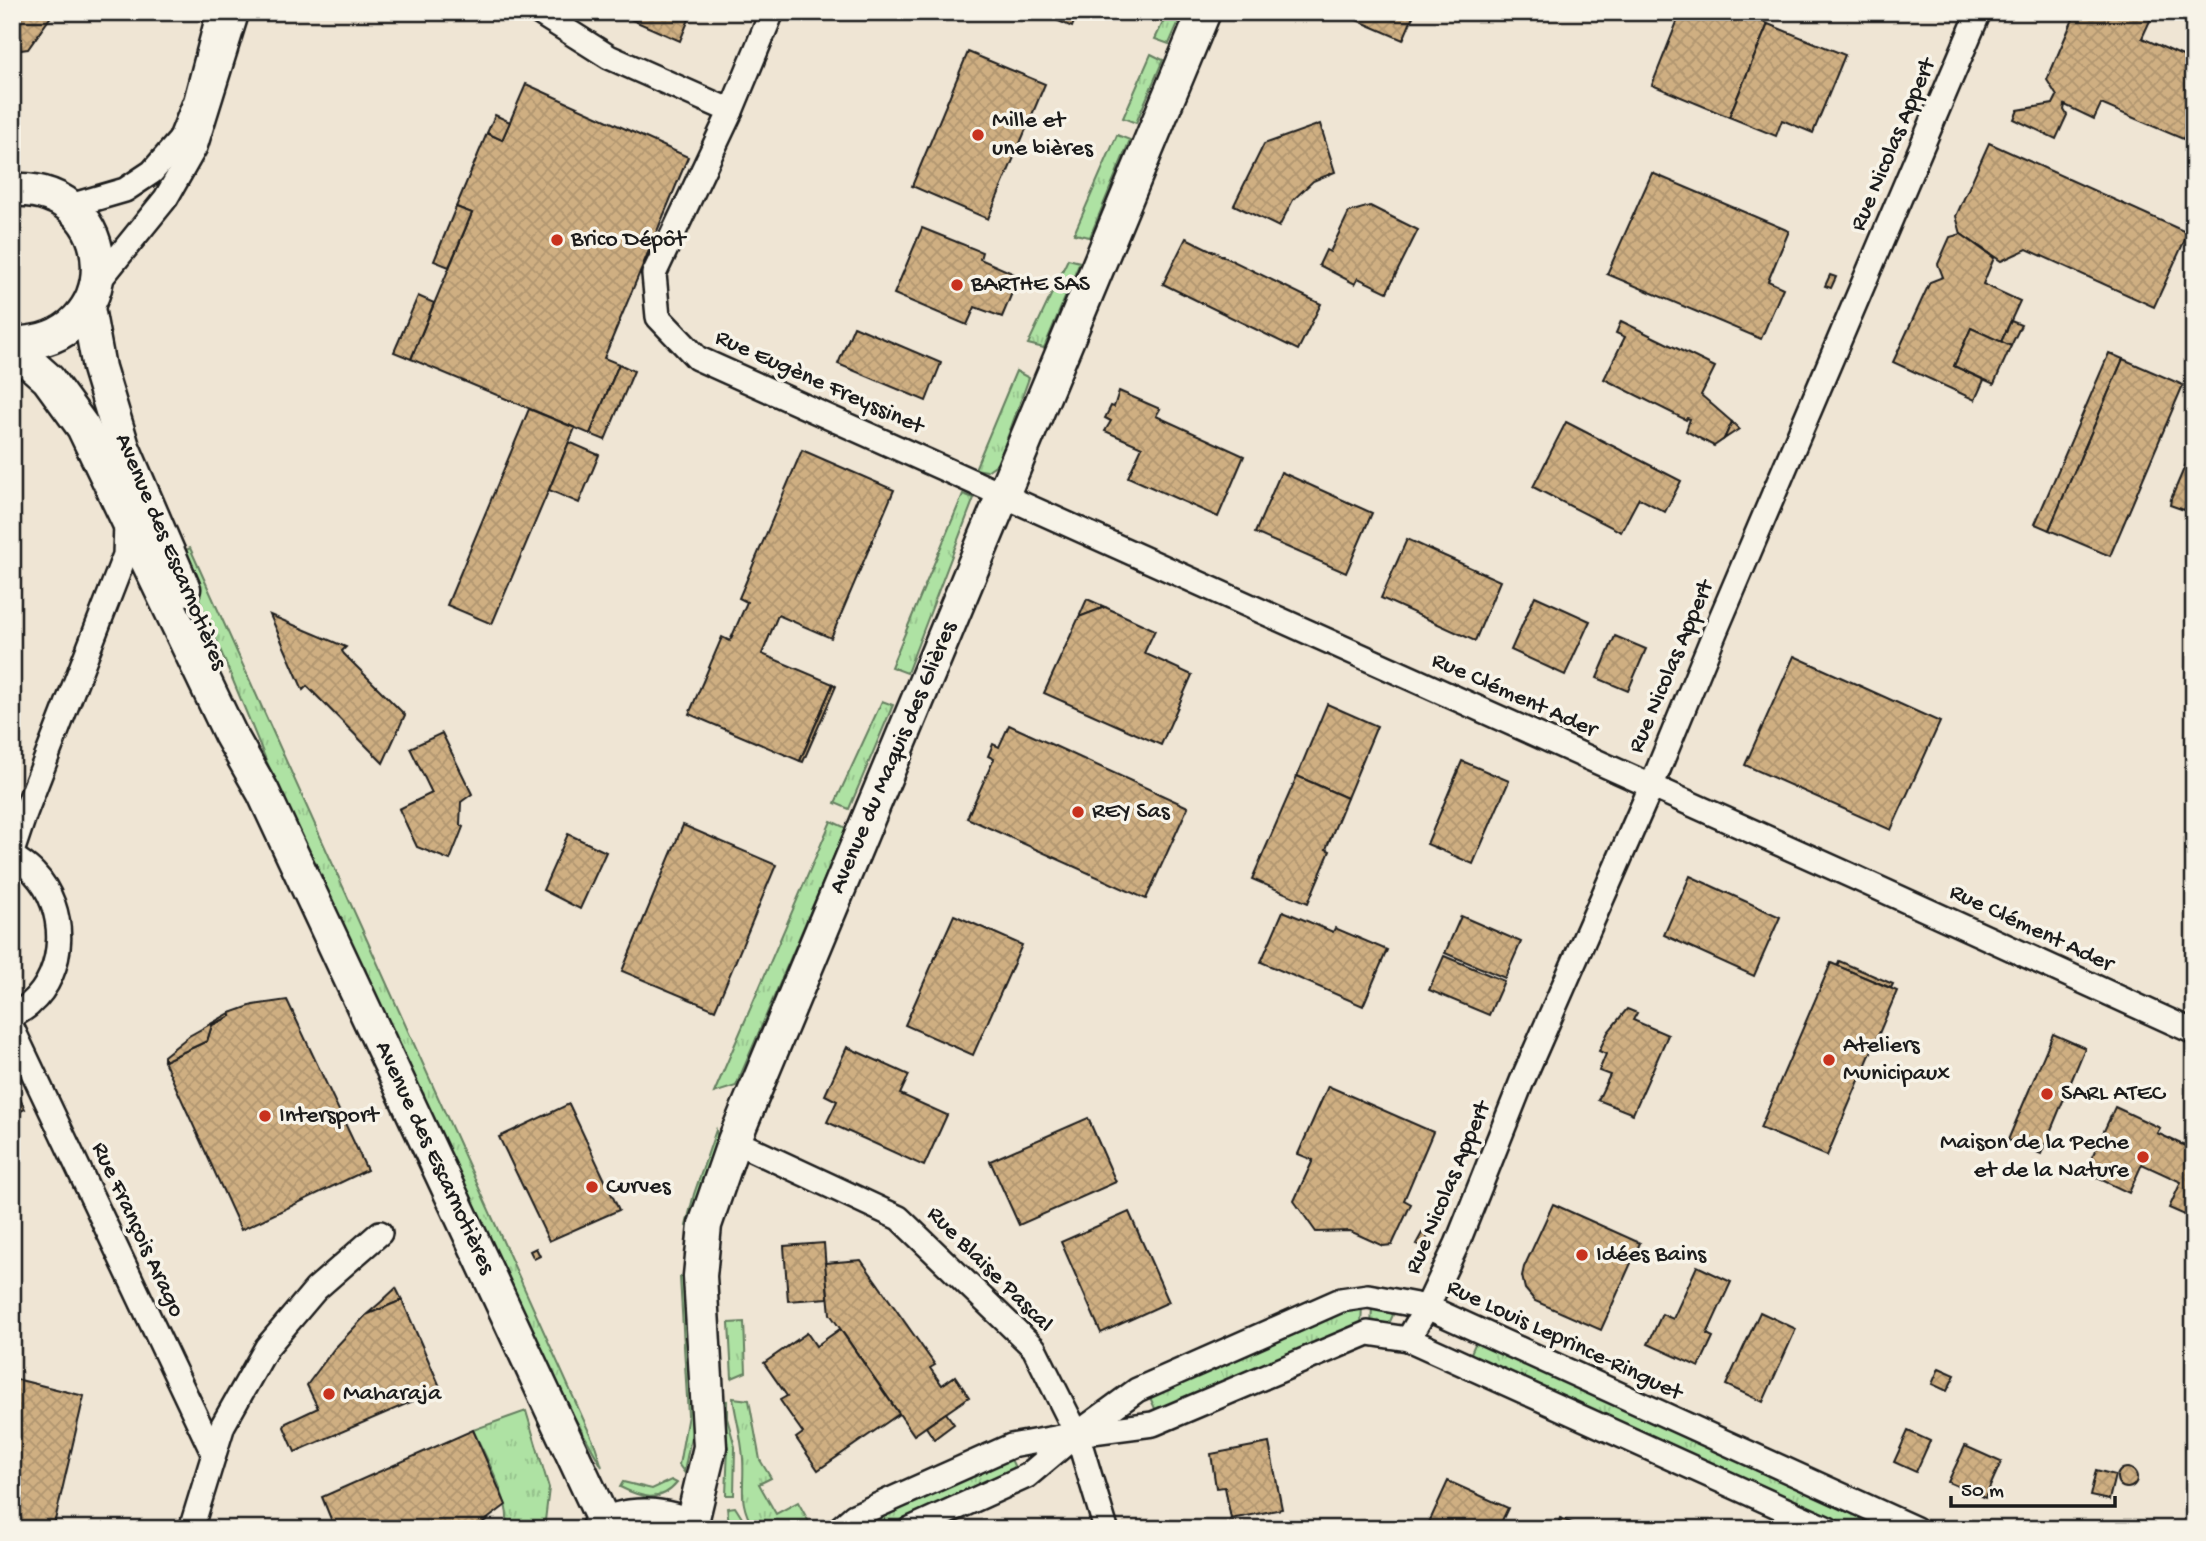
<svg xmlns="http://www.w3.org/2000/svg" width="2206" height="1541" font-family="'Gochi Hand',sans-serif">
<defs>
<pattern id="grass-tufts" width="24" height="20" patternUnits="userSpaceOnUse" patternTransform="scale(1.75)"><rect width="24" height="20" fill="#aee2a3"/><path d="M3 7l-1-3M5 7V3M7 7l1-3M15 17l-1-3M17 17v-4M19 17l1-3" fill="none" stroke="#95c18c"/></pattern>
<pattern id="building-cross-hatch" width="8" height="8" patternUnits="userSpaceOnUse" patternTransform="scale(1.75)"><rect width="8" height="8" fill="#cfaf82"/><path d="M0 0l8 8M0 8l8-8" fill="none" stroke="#b19670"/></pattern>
</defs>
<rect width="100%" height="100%" fill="#efe5d4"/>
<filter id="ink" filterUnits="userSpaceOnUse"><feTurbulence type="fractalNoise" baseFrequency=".0143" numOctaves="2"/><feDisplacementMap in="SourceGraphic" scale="14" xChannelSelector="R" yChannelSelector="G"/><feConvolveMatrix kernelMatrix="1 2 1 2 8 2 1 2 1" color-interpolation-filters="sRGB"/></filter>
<g filter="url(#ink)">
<g fill="url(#grass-tufts)" stroke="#657f60" stroke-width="2">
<path d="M 1168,12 L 1183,12 L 1169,44 L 1155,39 Z"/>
<path d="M 1151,54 L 1163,60 L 1136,123 L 1123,118 Z"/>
<path d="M 1117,135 L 1130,140 L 1090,237 L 1074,234 Z"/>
<path d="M 1068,259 L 1080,262 L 1044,348 L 1028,344 Z"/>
<path d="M 1016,371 L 1029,378 L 998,463 L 987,471 L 975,469 Z"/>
<path d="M 963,494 L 974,498 L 907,673 L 891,667 Z"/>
<path d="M 190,548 L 595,1445 L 602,1467 L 543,1361 L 276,784 L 180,553 Z"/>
<path d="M 882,701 L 893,705 L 849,809 L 835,803 Z"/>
<path d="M 831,821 L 846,828 L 736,1086 L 714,1093 Z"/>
<path d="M 716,1130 L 719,1142 L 692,1229 L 686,1226 L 694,1194 Z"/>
<path d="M 680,1277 L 688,1277 L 695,1417 L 684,1472 L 679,1465 L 688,1415 Z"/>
<path d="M 1362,1305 L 1361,1327 L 1157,1413 L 1148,1393 L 1345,1307 Z"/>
<path d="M 1372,1307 L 1388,1310 L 1393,1315 L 1388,1326 L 1371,1328 Z"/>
<path d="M 744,1322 L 746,1372 L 732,1378 L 729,1323 Z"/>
<path d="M 1478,1337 L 1898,1529 L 1846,1529 L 1468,1360 Z"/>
<path d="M 733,1398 L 749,1400 L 760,1460 L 771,1478 L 759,1484 L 776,1514 L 798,1502 L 809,1522 L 797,1529 L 754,1529 C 737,1500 745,1489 743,1459 C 742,1439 736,1418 733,1398 Z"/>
<path d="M 727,1401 L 727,1418 L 735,1447 L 734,1495 L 726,1495 L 728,1447 L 721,1428 L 719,1402 Z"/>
<path d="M 526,1411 L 549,1488 L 544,1529 L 505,1529 C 516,1509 482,1450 473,1430 Z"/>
<path d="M 1009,1455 L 1018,1474 L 893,1529 L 856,1529 L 881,1510 Z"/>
<path d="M 671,1480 L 677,1483 C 660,1504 640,1497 620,1487 L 623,1482 L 652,1489 Z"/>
<path d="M 735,1507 L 749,1529 L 733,1529 L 729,1523 L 727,1508 Z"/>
</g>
<g fill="url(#building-cross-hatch)" stroke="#1c1c1c" stroke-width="2">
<path d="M 12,12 L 54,12 L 28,49 L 12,51 Z"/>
<path d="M 614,12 L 692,12 L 680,41 Z"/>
<path d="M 1038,12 L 1078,12 L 1072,27 Z"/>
<path d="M 1338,12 L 1415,12 L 1403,40 Z"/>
<path d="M 1681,12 L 1738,12 L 1768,24 L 1729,117 L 1652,85 Z"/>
<path d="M 2076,12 L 2154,12 L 2142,38 L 2194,61 L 2194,115 L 2183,139 L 2101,104 L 2094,119 L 2065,105 L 2064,110 L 2067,115 L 2056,139 L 2014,119 L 2018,110 L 2053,104 L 2057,96 L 2047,80 Z"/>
<path d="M 1768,24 L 1845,55 L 1813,133 L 1782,120 L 1776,136 L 1729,117 Z"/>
<path d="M 968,52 L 1045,84 L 988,219 L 912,186 Z"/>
<path d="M 526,84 L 688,157 L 604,358 L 619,364 L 590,434 L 411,359 L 472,213 L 456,207 L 487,133 L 502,140 Z"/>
<path d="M 495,115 L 510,122 L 502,140 L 487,133 Z"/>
<path d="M 1320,124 L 1335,172 L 1313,181 L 1293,200 L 1279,227 L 1234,205 L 1264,144 Z"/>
<path d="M 1989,143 L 2188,233 L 2154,307 L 2027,249 L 2001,261 L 1961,234 L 1956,216 Z"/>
<path d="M 1652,173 L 1789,231 L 1768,281 L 1783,288 L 1761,339 L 1607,274 Z"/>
<path d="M 1370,206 L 1418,230 L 1387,292 L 1358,278 L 1355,284 L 1319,265 L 1326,250 L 1330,252 L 1349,212 Z"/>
<path d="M 456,207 L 472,213 L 449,267 L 434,261 Z"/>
<path d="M 922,228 L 982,252 L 980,259 L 1019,276 L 1002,317 L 975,307 L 967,325 L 894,294 Z"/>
<path d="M 1961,234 L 1994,258 L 1983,284 L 2020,301 L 2001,342 L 1971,328 L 1954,366 L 1984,380 L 1975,400 L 1893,362 L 1930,282 L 1943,277 L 1938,264 L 1950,237 Z"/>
<path d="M 1186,238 L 1321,304 L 1298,350 L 1163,284 Z"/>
<path d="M 1830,275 L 1836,277 L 1831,288 L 1825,286 Z"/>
<path d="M 418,296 L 434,303 L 411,359 L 394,352 Z"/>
<path d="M 1621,321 L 1715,367 L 1701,395 L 1732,422 L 1724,439 L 1714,446 L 1686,431 L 1690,419 L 1687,418 L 1686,420 L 1604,379 L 1625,337 L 1616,333 Z"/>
<path d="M 2011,321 L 2021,325 L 2011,346 L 2001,342 Z"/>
<path d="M 854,326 L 941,363 L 926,401 L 838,364 Z"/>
<path d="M 1971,328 L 2011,346 L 1994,384 L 1954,366 Z"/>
<path d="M 2109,353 L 2123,359 L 2049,530 L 2035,524 Z"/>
<path d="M 2123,359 L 2183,385 L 2110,556 L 2049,530 Z"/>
<path d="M 619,364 L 634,371 L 605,440 L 590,434 Z"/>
<path d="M 1119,391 L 1160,409 L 1156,416 L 1244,456 L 1218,517 L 1128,477 L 1142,447 L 1105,431 L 1111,421 L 1105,418 L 1111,406 L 1114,407 Z"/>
<path d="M 529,409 L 575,428 L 492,624 L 447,605 Z"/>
<path d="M 1566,422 L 1681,481 L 1665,512 L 1639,498 L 1621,532 L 1533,487 Z"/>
<path d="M 1732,422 L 1739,429 L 1724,439 Z"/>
<path d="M 569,442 L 599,455 L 579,503 L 549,490 Z"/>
<path d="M 2194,445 L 2194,509 L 2186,506 L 2184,510 L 2170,505 L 2171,499 Z"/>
<path d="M 802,450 L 894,490 L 831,638 L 778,615 L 762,654 L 833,684 L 800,761 L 689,714 L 722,637 L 730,641 L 747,602 L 739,598 Z"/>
<path d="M 1281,472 L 1372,513 L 1346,573 L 1255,533 Z"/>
<path d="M 1407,539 L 1500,581 L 1475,641 L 1381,598 Z"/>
<path d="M 1535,596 L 1590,621 L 1565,675 L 1511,650 Z"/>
<path d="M 1087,599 L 1105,607 L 1079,617 Z"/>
<path d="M 1105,607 L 1155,630 L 1144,653 L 1192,675 L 1161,745 L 1044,693 L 1079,617 Z"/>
<path d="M 270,615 L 346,647 L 342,651 L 344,654 L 405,715 L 383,763 L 307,686 L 303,690 Z"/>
<path d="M 1615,636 L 1646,649 L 1628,691 L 1597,678 Z"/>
<path d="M 1794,656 L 1940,722 L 1891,830 L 1745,765 Z"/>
<path d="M 833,684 L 836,686 L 803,762 L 800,761 Z"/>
<path d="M 1327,704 L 1377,726 L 1347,798 L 1297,776 Z"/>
<path d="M 1009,725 L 1188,807 L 1146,899 L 967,818 L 994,759 L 988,756 L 993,744 L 999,747 Z"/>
<path d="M 442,733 L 472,794 L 461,802 L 460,825 L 463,827 L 450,860 L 417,847 L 399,809 L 432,793 L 410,748 Z"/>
<path d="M 1462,761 L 1509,781 L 1473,864 L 1427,844 Z"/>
<path d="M 1297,776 L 1347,798 L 1326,849 L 1330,851 L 1308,903 L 1252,879 Z"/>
<path d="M 683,825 L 776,865 L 715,1010 L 622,971 Z"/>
<path d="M 568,834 L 606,852 L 580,909 L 543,890 Z"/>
<path d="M 1690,876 L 1780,917 L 1754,976 L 1664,935 Z"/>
<path d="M 1283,911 L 1333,932 L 1335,928 L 1387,950 L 1363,1006 L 1261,962 Z"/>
<path d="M 954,915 L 1022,945 L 973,1055 L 905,1025 Z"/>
<path d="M 1461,916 L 1521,942 L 1505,978 L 1445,953 Z"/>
<path d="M 1444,956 L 1504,981 L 1489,1015 L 1429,990 Z"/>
<path d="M 1839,961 L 1893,984 L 1891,988 L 1837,966 Z"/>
<path d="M 1831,963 L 1897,991 L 1827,1156 L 1760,1128 Z"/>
<path d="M 287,1000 L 367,1170 L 241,1230 L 164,1061 L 207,1041 L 212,1025 L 231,1016 L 230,1013 L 253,1005 Z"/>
<path d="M 1627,1009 L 1637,1013 L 1633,1020 L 1668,1035 L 1633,1114 L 1598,1100 L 1610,1075 L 1599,1071 L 1606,1054 L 1599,1051 L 1608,1032 Z"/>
<path d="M 230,1013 L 231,1016 L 212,1025 L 207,1041 L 164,1061 L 164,1056 L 189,1036 Z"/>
<path d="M 2053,1034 L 2085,1048 L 2041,1154 L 2008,1140 Z"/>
<path d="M 847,1047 L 909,1075 L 900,1094 L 947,1115 L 924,1166 L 827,1122 L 837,1101 L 825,1095 Z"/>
<path d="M 1328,1086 L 1433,1132 L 1404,1200 L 1411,1204 L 1392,1245 L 1383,1246 L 1350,1231 L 1316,1232 L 1294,1201 L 1313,1160 L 1298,1154 Z"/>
<path d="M 20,1099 L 25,1109 L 19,1112 L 14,1101 Z"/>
<path d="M 569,1104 L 619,1210 L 549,1241 L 499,1137 Z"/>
<path d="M 2115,1107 L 2160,1128 L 2157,1133 L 2194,1150 L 2194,1219 L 2169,1208 L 2181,1182 L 2142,1164 L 2129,1193 L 2085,1172 Z"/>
<path d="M 1088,1118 L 1116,1182 L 1019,1225 L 990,1161 Z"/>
<path d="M 1553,1204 L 1640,1243 L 1601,1330 L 1535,1301 L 1525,1289 L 1522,1276 L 1524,1267 Z"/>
<path d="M 1129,1212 L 1169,1302 L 1101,1333 L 1061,1242 Z"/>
<path d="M 1422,1233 L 1428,1236 L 1423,1247 L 1416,1244 Z"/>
<path d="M 824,1243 L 828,1298 L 788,1301 L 784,1246 Z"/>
<path d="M 536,1248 L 540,1256 L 534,1259 L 530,1251 Z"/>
<path d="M 861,1260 L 935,1365 L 930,1368 L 942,1385 L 955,1376 L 969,1397 L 914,1435 L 830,1314 L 825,1263 Z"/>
<path d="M 1697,1266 L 1731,1282 L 1707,1334 L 1713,1337 L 1699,1367 L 1648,1344 L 1662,1314 L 1673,1319 Z"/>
<path d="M 396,1288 L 402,1300 L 366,1315 L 381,1302 Z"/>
<path d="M 402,1300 L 441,1389 L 295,1452 L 284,1427 L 286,1423 L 318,1408 L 307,1385 L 334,1349 L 366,1315 Z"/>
<path d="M 1760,1312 L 1796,1329 L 1763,1402 L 1726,1385 Z"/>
<path d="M 840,1329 L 899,1414 L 818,1470 L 796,1438 L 803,1433 L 780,1400 L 787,1396 L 764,1363 L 807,1333 L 816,1346 Z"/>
<path d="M 1939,1368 L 1955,1375 L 1947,1391 L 1932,1384 Z"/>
<path d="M 12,1378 L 84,1396 L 53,1529 L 12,1529 Z"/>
<path d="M 946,1413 L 954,1424 L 934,1439 L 926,1427 Z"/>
<path d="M 473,1430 L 506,1505 L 474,1529 L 335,1529 L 322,1497 Z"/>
<path d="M 1908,1431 L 1930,1441 L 1916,1472 L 1894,1462 Z"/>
<path d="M 1269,1443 L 1282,1509 L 1231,1519 L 1225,1487 L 1216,1488 L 1211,1454 Z"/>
<path d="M 1965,1446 L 2001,1462 L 1985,1498 L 1948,1482 Z"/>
<circle cx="2127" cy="1478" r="10"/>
<path d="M 2096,1470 L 2115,1475 L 2109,1500 L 2090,1496 Z"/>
<path d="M 1448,1481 L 1508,1508 L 1498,1529 L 1426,1529 Z"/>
<path d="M 1560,1518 L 1574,1524 L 1572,1529 L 1556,1529 Z"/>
</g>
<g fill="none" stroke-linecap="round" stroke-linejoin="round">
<defs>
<g id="street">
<path d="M 538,12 L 609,57 L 731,111"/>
<path d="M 772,12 L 731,111 L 654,274 L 658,317 L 697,358 L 1854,877 L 2194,1032"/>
<path d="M 70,206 L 125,190 L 152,172 L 180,140 L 196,100 L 219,12"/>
<path d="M 98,282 L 166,198 L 195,147 L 237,12"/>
<path d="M 12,852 L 25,813 L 125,555 L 126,522"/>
<path d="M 12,856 C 19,861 28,866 34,873 C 68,908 67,972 30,1004 C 25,1009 18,1012 12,1017"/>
<path d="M 12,1028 L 214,1455"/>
<path d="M 734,1141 L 899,1218 L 1034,1348 L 1077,1434 L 1106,1529"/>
<path d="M 1408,1339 L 1427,1307 L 1457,1244 L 1522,1081 L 1651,787 L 1715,632 L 1979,12"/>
<path d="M 191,1529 L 223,1425 L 267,1347 L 316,1289 L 380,1233"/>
<path d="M 839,1529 L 854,1516 L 1011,1446 L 1077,1434 L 1137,1390 L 1341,1300 L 1368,1296 L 1427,1307 L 1916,1529"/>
<path d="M 910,1529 L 1027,1476 L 1077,1434 L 1153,1424 L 1368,1333 L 1408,1339 L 1828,1529"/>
</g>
<g id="secondary">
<path d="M 12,190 C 124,184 129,346 12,343"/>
<path d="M 88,308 L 99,368 L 123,447 L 184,589"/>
<path d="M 12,347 L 48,379 L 83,427 L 230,734 L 263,792 L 605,1524"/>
<path d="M 691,1526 L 710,1447 L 700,1276 L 705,1225 L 734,1141 L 1204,12"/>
<path d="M 597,1529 C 624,1510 667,1512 695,1529"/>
</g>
</defs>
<use href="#street" stroke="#1c1c1c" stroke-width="28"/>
<use href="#secondary" stroke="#1c1c1c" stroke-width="37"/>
<use href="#street" stroke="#f7f3e8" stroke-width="23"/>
<use href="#secondary" stroke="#f7f3e8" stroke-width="32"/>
</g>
</g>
<g fill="#c8321e" stroke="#f7f3e8" stroke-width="2.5">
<circle cx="978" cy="135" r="7"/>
<circle cx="557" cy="240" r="7"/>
<circle cx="957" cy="285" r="7"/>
<circle cx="1078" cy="812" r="7"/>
<circle cx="1829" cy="1060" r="7"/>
<circle cx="2047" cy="1094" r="7"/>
<circle cx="265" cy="1116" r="7"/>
<circle cx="2143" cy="1157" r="7"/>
<circle cx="592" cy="1187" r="7"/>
<circle cx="1582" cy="1255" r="7"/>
<circle cx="329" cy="1394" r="7"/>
</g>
<g text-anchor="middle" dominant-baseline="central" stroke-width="7" stroke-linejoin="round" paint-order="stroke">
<g font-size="24" fill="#1c1c1c" stroke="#f7f3e8" text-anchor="start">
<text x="992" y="121">Mille et<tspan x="992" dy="28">une bières</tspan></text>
<text x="571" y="240">Brico Dépôt</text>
<text x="971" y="285">BARTHE SAS</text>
<text x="1092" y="812">REY Sas</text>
<text x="1843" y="1046">Ateliers<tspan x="1843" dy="28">Municipaux</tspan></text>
<text x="2061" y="1094">SARL ATEC</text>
<text x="279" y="1116">Intersport</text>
<text x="2129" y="1143" text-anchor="end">Maison de la Peche<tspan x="2129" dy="28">et de la Nature</tspan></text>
<text x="606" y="1187">Curves</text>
<text x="1596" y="1255">Idées Bains</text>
<text x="343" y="1394">Maharaja</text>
</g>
<g font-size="24" fill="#1c1c1c" stroke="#f7f3e8">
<text transform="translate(1894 145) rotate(-67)">Rue Nicolas Appert</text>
<text transform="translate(819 383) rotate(24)">Rue Eugène Freyssinet</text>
<text transform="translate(170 552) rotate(67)">Avenue des Escarnotières</text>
<text transform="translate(1672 667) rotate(-67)">Rue Nicolas Appert</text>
<text transform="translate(1514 696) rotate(24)">Rue Clément Ader</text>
<text transform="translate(894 758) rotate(-67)">Avenue du Maquis des Glières</text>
<text transform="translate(2031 929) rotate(25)">Rue Clément Ader</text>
<text transform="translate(434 1158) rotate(65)">Avenue des Escarnotières</text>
<text transform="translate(1449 1188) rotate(-67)">Rue Nicolas Appert</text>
<text transform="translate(137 1230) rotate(65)">Rue François Arago</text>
<text transform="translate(989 1270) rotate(45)">Rue Blaise Pascal</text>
<text transform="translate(1564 1341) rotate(25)">Rue Louis Leprince-Ringuet</text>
</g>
</g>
<rect width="2206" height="1541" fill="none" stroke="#f7f3e8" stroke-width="42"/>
<rect x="21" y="21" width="2164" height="1499" fill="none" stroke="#1c1c1c" stroke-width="2.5" filter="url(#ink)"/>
<path d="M1951 1496v10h164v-10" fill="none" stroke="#1c1c1c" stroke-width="3.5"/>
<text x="1961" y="1496" font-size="21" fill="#1c1c1c" stroke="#f7f3e8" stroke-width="5" paint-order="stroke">50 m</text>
</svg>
